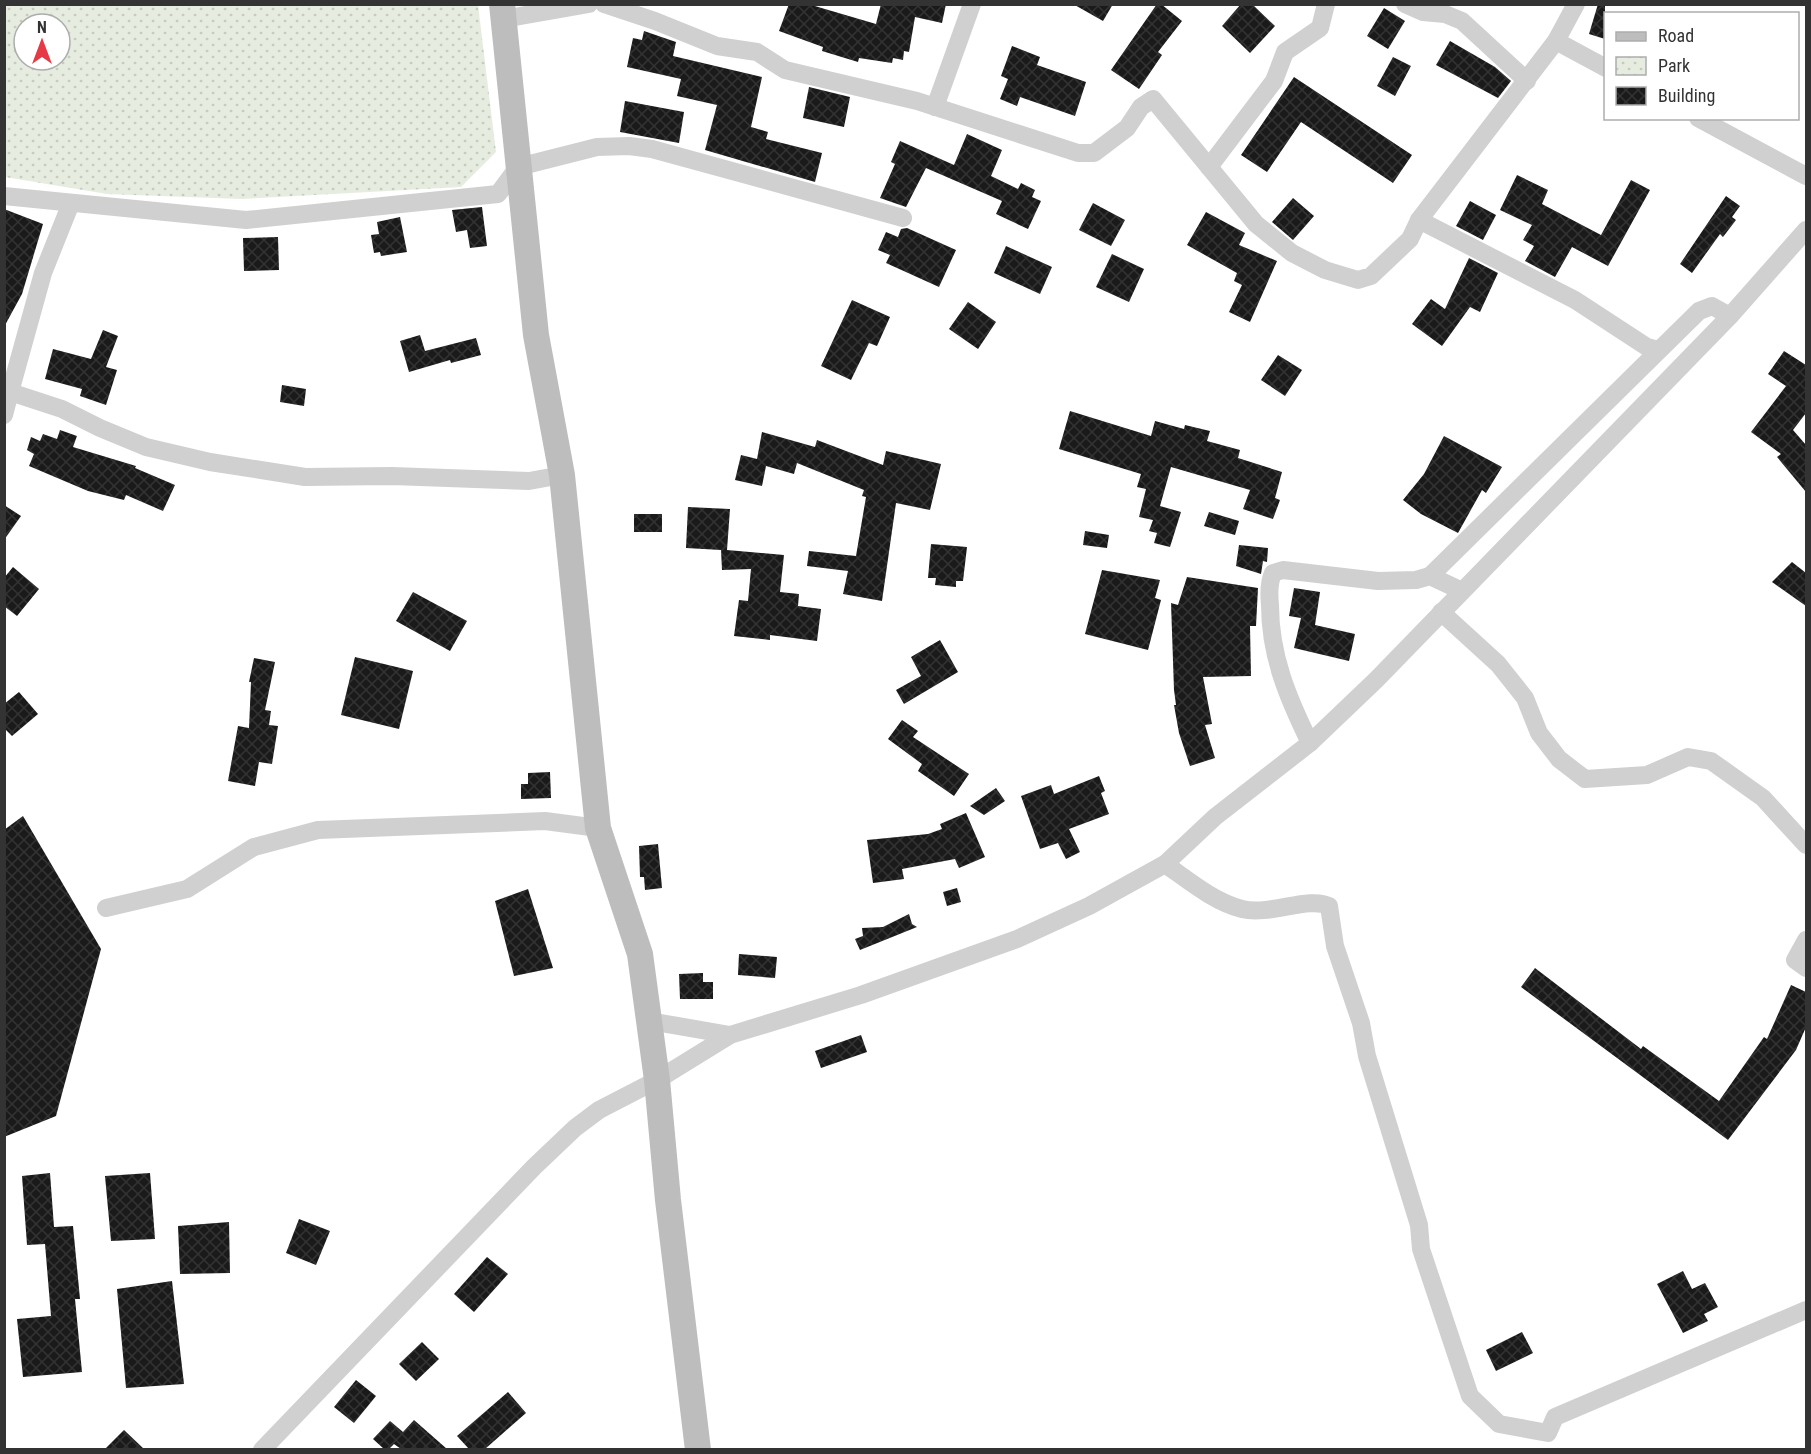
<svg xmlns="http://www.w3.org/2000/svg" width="1811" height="1454" font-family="'Roboto Condensed',sans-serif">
<defs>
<pattern id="park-dots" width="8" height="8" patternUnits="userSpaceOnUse" patternTransform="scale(1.5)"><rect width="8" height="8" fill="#e6ecdf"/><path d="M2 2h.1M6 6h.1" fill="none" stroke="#c6cbc0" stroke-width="1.8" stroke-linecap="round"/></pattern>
<pattern id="building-cross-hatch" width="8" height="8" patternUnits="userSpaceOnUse" patternTransform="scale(1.5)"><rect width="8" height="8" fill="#1a1a1a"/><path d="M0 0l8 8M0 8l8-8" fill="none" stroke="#333"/></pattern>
</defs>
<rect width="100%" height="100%" fill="#fff"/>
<path fill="url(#park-dots)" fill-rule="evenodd" d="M 4,5 L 478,5 L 496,152 L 461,187 L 242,199 L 107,194 L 5,177 ZM 24,24 L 60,24 L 60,60 L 24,60 Z"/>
<g fill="url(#building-cross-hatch)">
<path d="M 789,4 L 808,4 L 876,24 L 881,4 L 946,4 L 942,23 L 915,17 L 909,52 L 904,51 L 903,60 L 893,58 L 892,63 L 859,58 L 858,62 L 822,51 L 823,47 L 779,31 Z"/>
<path d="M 1073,4 L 1113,4 L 1103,21 Z"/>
<path d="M 1157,4 L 1161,4 L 1182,21 L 1158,52 L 1162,55 L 1139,89 L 1111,70 Z"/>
<path d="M 1241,4 L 1252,4 L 1275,26 L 1250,53 L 1222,26 Z"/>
<path d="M 1598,4 L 1605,4 L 1605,39 L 1589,34 Z"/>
<path d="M 1384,8 L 1405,21 L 1388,49 L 1367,36 Z"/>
<path d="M 644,31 L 676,42 L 673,56 L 762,77 L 751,127 L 768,132 L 766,139 L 822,153 L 815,182 L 705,150 L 717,105 L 677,96 L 681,79 L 627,67 L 633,38 L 642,40 Z"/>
<path d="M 1450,41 L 1495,67 L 1511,81 L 1498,98 L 1436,65 Z"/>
<path d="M 1012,46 L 1040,57 L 1037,65 L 1086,82 L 1075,116 L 1020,97 L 1017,106 L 1000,99 L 1008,79 L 1001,76 Z"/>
<path d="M 1393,57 L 1411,66 L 1395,96 L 1377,86 Z"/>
<path d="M 1294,77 L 1412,155 L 1393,183 L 1301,122 L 1267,172 L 1241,155 Z"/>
<path d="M 809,87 L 850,97 L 844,127 L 803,118 Z"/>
<path d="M 625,101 L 684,112 L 679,143 L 620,132 Z"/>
<path d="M 967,134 L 1002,150 L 991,176 L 1018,189 L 1021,183 L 1035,190 L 1032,197 L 1041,201 L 1028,229 L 996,214 L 1002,201 L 926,168 L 906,207 L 880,198 L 895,164 L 891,162 L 900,141 L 954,165 Z"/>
<path d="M 1517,175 L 1548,190 L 1542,204 L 1601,235 L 1631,180 L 1650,190 L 1608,266 L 1572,247 L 1555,277 L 1525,261 L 1534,246 L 1523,240 L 1532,225 L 1500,210 Z"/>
<path d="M 1726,196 L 1740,206 L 1732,217 L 1736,220 L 1723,237 L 1720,234 L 1692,273 L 1680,264 Z"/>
<path d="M 1293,198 L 1314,216 L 1293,240 L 1272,222 Z"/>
<path d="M 1470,201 L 1496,215 L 1483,240 L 1456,226 Z"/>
<path d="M 1093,203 L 1125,220 L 1111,246 L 1079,230 Z"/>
<path d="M 482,207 L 487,246 L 470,248 L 467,230 L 456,232 L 452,210 Z"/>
<path d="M 4,209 L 43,224 L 22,294 L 4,327 Z"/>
<path d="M 1206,212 L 1245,233 L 1239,245 L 1277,261 L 1250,322 L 1229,312 L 1242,285 L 1234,281 L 1237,273 L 1187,245 Z"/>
<path d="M 400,217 L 407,252 L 381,256 L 380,252 L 374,253 L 371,235 L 379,234 L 377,222 Z"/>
<path d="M 907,228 L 956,250 L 939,287 L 886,263 L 890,255 L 878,250 L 886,232 L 898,237 L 901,229 Z"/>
<path d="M 278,237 L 279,270 L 244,271 L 243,238 Z"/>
<path d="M 1006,246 L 1052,267 L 1040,294 L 994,273 Z"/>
<path d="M 1112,254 L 1144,269 L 1129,302 L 1096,287 Z"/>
<path d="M 1469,258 L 1498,273 L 1480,312 L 1470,307 L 1442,346 L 1412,324 L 1431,299 L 1445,309 Z"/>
<path d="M 852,300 L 890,317 L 877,346 L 869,343 L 851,380 L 821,366 Z"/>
<path d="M 968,302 L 996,322 L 978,349 L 949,329 Z"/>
<path d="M 103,330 L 118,336 L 106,367 L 117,370 L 106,405 L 80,396 L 82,389 L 45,379 L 53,349 L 91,359 Z"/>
<path d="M 420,335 L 425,351 L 476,338 L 481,355 L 451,363 L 450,360 L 409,372 L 400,341 Z"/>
<path d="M 1784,351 L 1806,365 L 1806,413 L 1793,430 L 1806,445 L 1806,492 L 1777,457 L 1781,454 L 1751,432 L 1786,386 L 1768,374 Z"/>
<path d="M 1278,355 L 1302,370 L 1285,396 L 1261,380 Z"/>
<path d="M 282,385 L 306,389 L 304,406 L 280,402 Z"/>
<path d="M 1070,411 L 1151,436 L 1155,421 L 1184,429 L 1185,425 L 1210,431 L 1207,441 L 1240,450 L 1238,458 L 1282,472 L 1275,498 L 1280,500 L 1273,519 L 1243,509 L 1250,490 L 1171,467 L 1160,506 L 1181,512 L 1170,547 L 1154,543 L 1157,533 L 1149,531 L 1153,520 L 1139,517 L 1146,489 L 1137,487 L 1141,474 L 1059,449 Z"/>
<path d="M 60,430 L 77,436 L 73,447 L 136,466 L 135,468 L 175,485 L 163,511 L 126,495 L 124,500 L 88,491 L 29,466 L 34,454 L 27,450 L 31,437 L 40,441 L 43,434 L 57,439 Z"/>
<path d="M 762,432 L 815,447 L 817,440 L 883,465 L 886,451 L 941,464 L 930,510 L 896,503 L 882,601 L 843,594 L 848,571 L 807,566 L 809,551 L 856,556 L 866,497 L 862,496 L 864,490 L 797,463 L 794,474 L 766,466 L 762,486 L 735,480 L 741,455 L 757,459 Z"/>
<path d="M 1444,436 L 1502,467 L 1486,493 L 1482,490 L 1458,533 L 1421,514 L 1403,500 L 1424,474 Z"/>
<path d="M 4,505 L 21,516 L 4,540 Z"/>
<path d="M 688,507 L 730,509 L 727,550 L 784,555 L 780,592 L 799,594 L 798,606 L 821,609 L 817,641 L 770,635 L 770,640 L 734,636 L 739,600 L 748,601 L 751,569 L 722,570 L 721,550 L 686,548 Z"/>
<path d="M 1209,512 L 1239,521 L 1235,535 L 1204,526 Z"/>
<rect x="634" y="514" width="28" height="18"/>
<path d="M 1085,531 L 1109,535 L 1107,548 L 1083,545 Z"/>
<path d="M 931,544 L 967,547 L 963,581 L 956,581 L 956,587 L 935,585 L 936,578 L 928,578 Z"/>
<path d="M 1239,545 L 1268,548 L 1267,562 L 1263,561 L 1261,574 L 1236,566 Z"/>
<path d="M 1792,562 L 1806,573 L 1806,606 L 1772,582 Z"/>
<path d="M 13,567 L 39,589 L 17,616 L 4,606 L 4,578 Z"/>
<path d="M 1102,570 L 1160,580 L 1155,598 L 1161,600 L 1148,650 L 1085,634 Z"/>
<path d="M 1187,577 L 1258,588 L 1256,626 L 1250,626 L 1251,676 L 1203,677 L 1212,724 L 1205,725 L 1215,758 L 1190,766 L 1179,733 L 1174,705 L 1176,705 L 1174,690 L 1171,603 L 1178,605 Z"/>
<path d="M 1294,588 L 1320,592 L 1315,625 L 1355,634 L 1349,661 L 1294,648 L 1301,618 L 1289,616 Z"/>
<path d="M 413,592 L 467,621 L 450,651 L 396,621 Z"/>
<path d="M 940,640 L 958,672 L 904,704 L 896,690 L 921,676 L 911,657 Z"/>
<path d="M 355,657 L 413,671 L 399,729 L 341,715 Z"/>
<path d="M 254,658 L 275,662 L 265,710 L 271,711 L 269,725 L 278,726 L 272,764 L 259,762 L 255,786 L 228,781 L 238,726 L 249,728 L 251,682 L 249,682 Z"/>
<path d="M 19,692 L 38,714 L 12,736 L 4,728 L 4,704 Z"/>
<path d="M 902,720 L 918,731 L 913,737 L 969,774 L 954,796 L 918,771 L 922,764 L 888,739 Z"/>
<path d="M 550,772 L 551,798 L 521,799 L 521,784 L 528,784 L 528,773 Z"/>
<path d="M 1099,776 L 1105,791 L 1101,793 L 1109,814 L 1069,829 L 1080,852 L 1066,859 L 1058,843 L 1040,849 L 1021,796 L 1051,785 L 1054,794 Z"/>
<path d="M 996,788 L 1005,801 L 984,815 L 970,806 Z"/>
<path d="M 966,813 L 985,857 L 959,868 L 955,859 L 902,869 L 904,879 L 873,883 L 867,840 L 928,834 L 942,829 L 940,824 Z"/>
<path d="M 23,816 L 101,949 L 56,1116 L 4,1137 L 4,830 Z"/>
<path d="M 658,844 L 662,888 L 645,890 L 644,877 L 640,877 L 639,846 Z"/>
<path d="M 957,888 L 961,902 L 947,906 L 943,892 Z"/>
<path d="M 528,889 L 553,968 L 514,976 L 495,901 Z"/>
<path d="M 909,914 L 912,924 L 917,927 L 860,950 L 855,939 L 863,936 L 862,928 L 883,927 Z"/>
<path d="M 739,954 L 777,957 L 775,978 L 738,975 Z"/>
<path d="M 1535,968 L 1641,1049 L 1643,1046 L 1719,1101 L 1764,1037 L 1767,1039 L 1791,985 L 1806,992 L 1806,1027 L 1796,1050 L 1728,1140 L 1521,987 Z"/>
<path d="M 703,973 L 703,982 L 713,982 L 713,999 L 680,999 L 679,974 Z"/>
<path d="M 861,1035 L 867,1052 L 821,1068 L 815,1051 Z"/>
<path d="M 50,1173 L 54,1227 L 73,1226 L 80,1299 L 75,1299 L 82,1372 L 23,1377 L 17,1319 L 51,1316 L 45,1244 L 27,1245 L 22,1176 Z"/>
<path d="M 150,1173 L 155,1239 L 111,1241 L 105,1176 Z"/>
<path d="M 299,1219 L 330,1231 L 316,1265 L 286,1253 Z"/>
<path d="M 229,1222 L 230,1273 L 180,1274 L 178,1226 Z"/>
<path d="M 487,1257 L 508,1274 L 474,1312 L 454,1294 Z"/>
<path d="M 1683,1271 L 1692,1289 L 1705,1283 L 1718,1307 L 1704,1314 L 1708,1321 L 1683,1333 L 1657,1284 Z"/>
<path d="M 172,1281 L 184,1384 L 126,1388 L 117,1289 Z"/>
<path d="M 1522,1332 L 1533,1353 L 1496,1371 L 1486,1350 Z"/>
<path d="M 422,1342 L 439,1359 L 416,1381 L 399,1364 Z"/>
<path d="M 356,1380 L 376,1396 L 354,1423 L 334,1407 Z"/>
<path d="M 508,1392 L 526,1413 L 485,1449 L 469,1449 L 457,1436 Z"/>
<path d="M 414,1420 L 447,1449 L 401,1449 L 394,1444 L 389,1449 L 384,1449 L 373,1439 L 390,1421 L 403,1432 Z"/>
<path d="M 124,1430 L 144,1449 L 105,1449 Z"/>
</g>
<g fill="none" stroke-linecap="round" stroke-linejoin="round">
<g stroke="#d0d0d0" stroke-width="18">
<path d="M 604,4 L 655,21 L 717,46 L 757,52 L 785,70 L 917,101 L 1078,153 L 1094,153 L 1127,128 L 1141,107 L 1153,99 L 1256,224 L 1292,253 L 1325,270 L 1358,280 L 1371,276 L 1410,239 L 1419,220 L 1556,41 L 1576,4"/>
<path d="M 1405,4 L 1423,12 L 1445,14 L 1462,21 L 1527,81"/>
<path d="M 503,19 L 589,4"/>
<path d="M 1556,41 L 1606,68"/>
<path d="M 935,107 L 972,4"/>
<path d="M 1698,118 L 1806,176"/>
<path d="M 1209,167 L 1274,81 L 1285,52 L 1320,28 L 1326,4"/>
<path d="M 4,196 L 246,220 L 498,194 L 518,167 L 597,147 L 629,146 L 652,149 L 903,218"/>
<path d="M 1419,220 L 1575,300 L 1647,347 L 1658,350"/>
<path d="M 10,392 L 43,273 L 71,203"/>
<path d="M 4,415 L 10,392 L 62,409 L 100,428 L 146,447 L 210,462 L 305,477 L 392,476 L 529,481 L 562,475"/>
<path d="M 1430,576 L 1699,311 L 1712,306 L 1730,316"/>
<path d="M 1441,612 L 1498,664 L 1525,698 L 1539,733 L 1559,759 L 1585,779 L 1647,775 L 1688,757 L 1711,761 L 1763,798 L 1806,845"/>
<path d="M 1310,743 C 1288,698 1270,656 1270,605 C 1269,595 1269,582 1273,573 L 1283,570 L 1378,581 L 1416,580 L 1430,576 L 1462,591"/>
<path d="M 1165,864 C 1188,880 1214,902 1242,909 C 1269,916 1309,896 1329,906 L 1335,946 L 1361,1023 L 1367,1056 L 1419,1225 L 1421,1249 L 1470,1396 L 1499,1424 L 1548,1433 L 1555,1417 L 1806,1310"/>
<path d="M 106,908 L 187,889 L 254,847 L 318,830 L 545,821 L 598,828"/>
<path d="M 1806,940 L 1795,960 L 1806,968"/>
<path d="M 649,1021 L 730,1035"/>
<path d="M 262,1450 L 534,1167 L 575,1128 L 599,1110 L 657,1080 L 730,1035 L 861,995 L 1017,939 L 1089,906 L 1165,864 L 1215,817 L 1310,743 L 1376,680 L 1730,316 L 1806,230"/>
</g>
<path stroke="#bdbdbd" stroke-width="26" d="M 502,4 L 536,335 L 562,475 L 598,828 L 640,954 L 657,1080 L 668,1200 L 698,1450"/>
</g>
<rect width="1811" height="1454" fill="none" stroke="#333333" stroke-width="12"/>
<rect x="1604" y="12" width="195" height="108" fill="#ffffff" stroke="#adadad" stroke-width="1.5"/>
<rect x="1616" y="32" width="30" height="9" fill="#bdbdbd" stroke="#adadad" stroke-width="1.5"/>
<text x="1658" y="42" font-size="18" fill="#333333">Road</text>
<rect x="1616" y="57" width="30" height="18" fill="url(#park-dots)" stroke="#adadad" stroke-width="1.5"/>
<text x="1658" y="72" font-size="18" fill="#333333">Park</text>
<rect x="1616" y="87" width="30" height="18" fill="url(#building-cross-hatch)" stroke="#adadad" stroke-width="1.5"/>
<text x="1658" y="102" font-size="18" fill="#333333">Building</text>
<g transform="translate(42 42)"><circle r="28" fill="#ffffff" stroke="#adadad" stroke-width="1.5"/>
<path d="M0-4.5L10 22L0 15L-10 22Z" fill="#e63946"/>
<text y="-9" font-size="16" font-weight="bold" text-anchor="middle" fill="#333333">N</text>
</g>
</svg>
